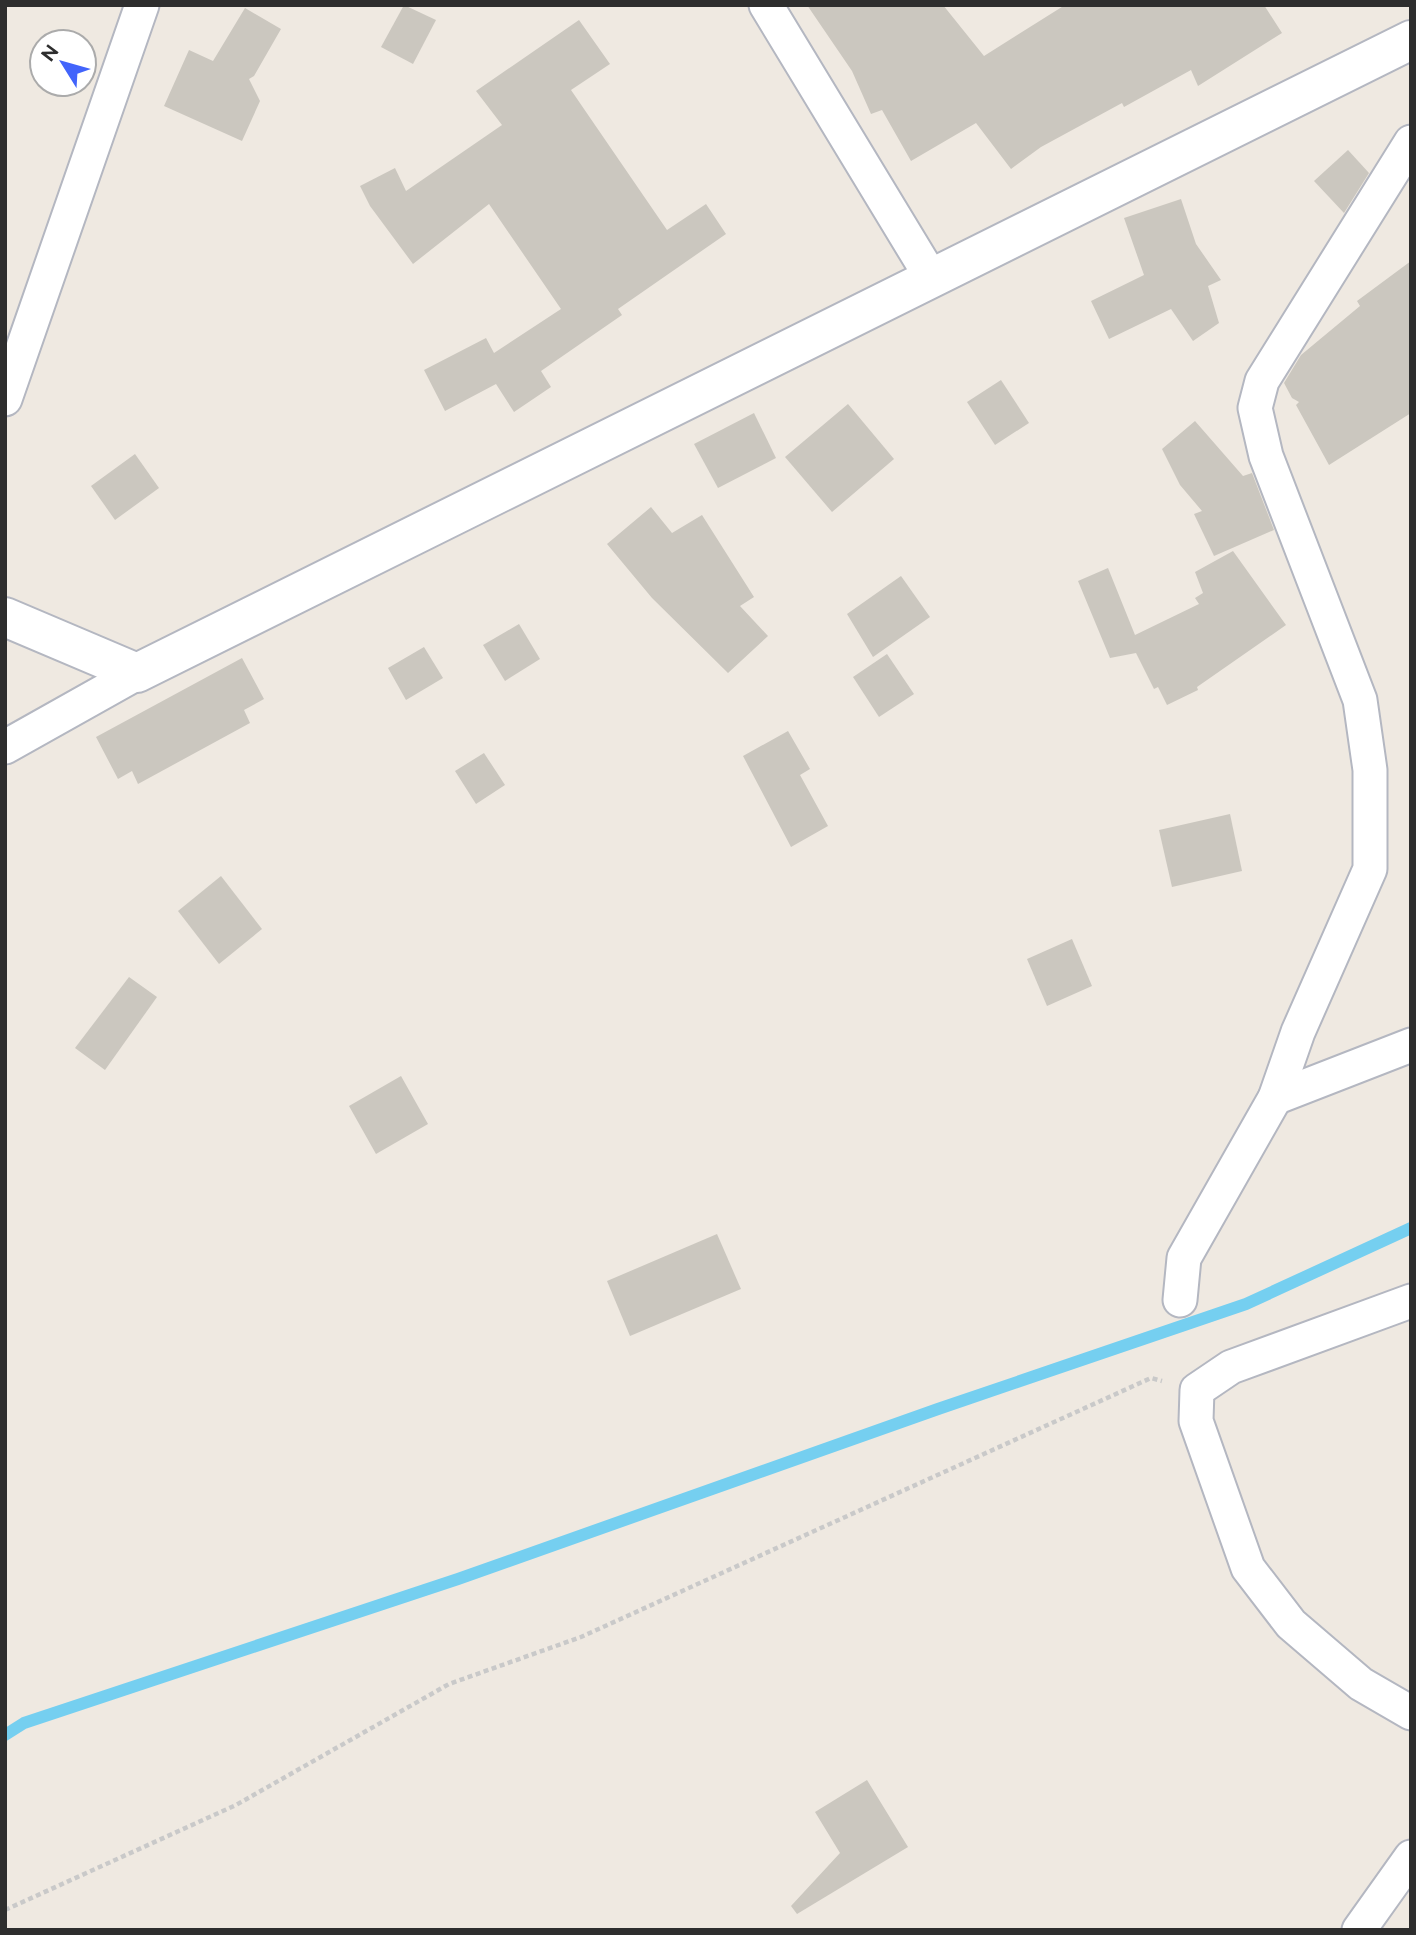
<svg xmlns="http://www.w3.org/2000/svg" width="1416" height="1935" font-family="Raleway,sans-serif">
<rect width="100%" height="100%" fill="#efe9e1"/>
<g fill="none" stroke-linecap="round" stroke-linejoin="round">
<path stroke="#75cff0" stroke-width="12" d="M 5,1735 L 24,1723 L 458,1579 L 938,1409 L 1246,1304 L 1411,1228"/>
</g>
<g fill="#cbc7bf">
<path d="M 404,5 L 436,20 L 413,64 L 381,47 Z"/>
<path d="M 807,5 L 943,5 L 984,56 L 1065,5 L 1264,5 L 1282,33 L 1198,86 L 1191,70 L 1124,107 L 1122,103 L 1041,147 L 1011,169 L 976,123 L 911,161 L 882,110 L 871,114 L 852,71 Z"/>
<path d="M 245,8 L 281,29 L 254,76 L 249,79 L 260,101 L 242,141 L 164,106 L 189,50 L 213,61 Z"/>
<path d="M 579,20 L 610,64 L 571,90 L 667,230 L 706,204 L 726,234 L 618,309 L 622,315 L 541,371 L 551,387 L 514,412 L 496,384 L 445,411 L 424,370 L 486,338 L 494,353 L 561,309 L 489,204 L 413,264 L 370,206 L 360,186 L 395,168 L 406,191 L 502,125 L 476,91 Z"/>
<path d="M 1348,150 L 1369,173 L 1344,213 L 1314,181 Z"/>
<path d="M 1181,199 L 1196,244 L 1221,280 L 1208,286 L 1219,323 L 1193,341 L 1171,309 L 1109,339 L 1091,301 L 1144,275 L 1124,218 Z"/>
<path d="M 1411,261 L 1411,413 L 1329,465 L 1296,405 L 1299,402 L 1292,398 L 1284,383 L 1301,355 L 1360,306 L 1357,301 Z"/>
<path d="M 1001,380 L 1029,423 L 995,445 L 967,402 Z"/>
<path d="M 848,404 L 894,459 L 832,512 L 785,457 Z"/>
<path d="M 754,413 L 776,458 L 718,488 L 694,444 Z"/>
<path d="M 1195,421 L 1243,476 L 1252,473 L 1274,530 L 1214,556 L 1194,514 L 1202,511 L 1180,485 L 1162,449 Z"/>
<path d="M 135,454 L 159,488 L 115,520 L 91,486 Z"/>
<path d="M 651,507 L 672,533 L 702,515 L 754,597 L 740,606 L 768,636 L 728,673 L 652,598 L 607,544 Z"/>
<path d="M 1233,551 L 1286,625 L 1197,687 L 1198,690 L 1167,705 L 1158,687 L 1154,689 L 1136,653 L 1110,658 L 1078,581 L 1108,568 L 1135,635 L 1199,604 L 1195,598 L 1203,593 L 1195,572 Z"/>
<path d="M 901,576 L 930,617 L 873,657 L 847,614 Z"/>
<path d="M 519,624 L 540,659 L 505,681 L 483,645 Z"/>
<path d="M 424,647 L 443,678 L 406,700 L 388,668 Z"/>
<path d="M 887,654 L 914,694 L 879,717 L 853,677 Z"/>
<path d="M 242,658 L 264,699 L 244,710 L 250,723 L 138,784 L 132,771 L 118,779 L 96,737 Z"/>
<path d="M 788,731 L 810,769 L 800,775 L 828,826 L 791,847 L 743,756 Z"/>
<path d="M 484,753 L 505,785 L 476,804 L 455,771 Z"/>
<path d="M 1230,814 L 1242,871 L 1172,887 L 1159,830 Z"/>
<path d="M 221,876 L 262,929 L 219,964 L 178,911 Z"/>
<path d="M 1072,939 L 1092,986 L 1047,1006 L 1027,959 Z"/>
<path d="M 129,977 L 157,997 L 105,1070 L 75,1048 Z"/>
<path d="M 401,1076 L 428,1124 L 376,1154 L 349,1106 Z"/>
<path d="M 717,1234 L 741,1289 L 630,1336 L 607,1281 Z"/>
<path d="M 867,1780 L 908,1847 L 797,1914 L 791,1906 L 840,1853 L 815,1812 Z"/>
</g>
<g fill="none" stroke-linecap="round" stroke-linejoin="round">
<defs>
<g id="minor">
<path d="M 766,5 L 931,277"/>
<path d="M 5,399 L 142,5"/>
<path d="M 5,747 L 137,673"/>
<path d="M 1275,1098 L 1411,1045"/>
<path d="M 1180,1300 L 1184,1258 L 1275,1098 L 1298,1032 L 1370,869 L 1370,770 L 1360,700 L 1266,456 L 1255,408 L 1262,381 L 1411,142"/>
<path d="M 1411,1301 L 1231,1367 L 1197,1390 L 1196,1421 L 1248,1568 L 1291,1624 L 1361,1684 L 1411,1713"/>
<path d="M 1359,1930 L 1411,1857"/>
</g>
<path id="tertiary" d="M 5,617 L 137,673 L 1411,40"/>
</defs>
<use href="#minor" stroke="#b4b7c1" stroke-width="37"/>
<use href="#tertiary" stroke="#b4b7c1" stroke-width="42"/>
<path stroke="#c9c9c9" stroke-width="4.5" stroke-dasharray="5 3.5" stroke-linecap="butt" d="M 5,1910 L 236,1805 L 449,1684 L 581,1637 L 1151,1378 L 1162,1381"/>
<use href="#minor" stroke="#fff" stroke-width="33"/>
<use href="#tertiary" stroke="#fff" stroke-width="38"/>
</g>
<rect width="1416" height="1935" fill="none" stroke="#2e2e2e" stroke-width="14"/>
<g transform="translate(63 63) rotate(307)"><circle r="33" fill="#ffffff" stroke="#ababab" stroke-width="2"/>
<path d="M0-5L12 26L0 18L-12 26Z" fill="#4264fb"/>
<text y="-10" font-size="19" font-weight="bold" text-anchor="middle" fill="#2e2e2e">N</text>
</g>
</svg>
